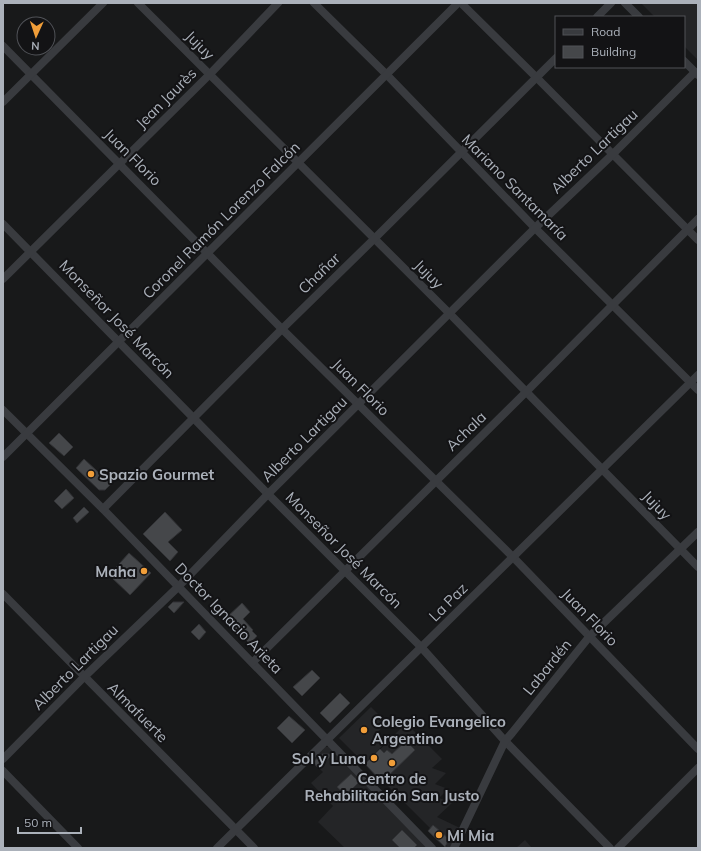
<svg xmlns="http://www.w3.org/2000/svg" width="701" height="851" font-family="Mulish,sans-serif">
<rect width="100%" height="100%" fill="#18191a"/>
<g fill="#242527">
<path d="M 641,3 L 698,3 L 698,60 L 684,46 L 684,17 L 655,17 Z"/>
<path d="M 371,707 L 387,723 L 373,736 L 382,746 L 365,764 L 339,738 Z"/>
<path d="M 406,723 L 442,759 L 432,768 L 446,773 L 435,784 L 448,789 L 439,798 L 452,803 L 437,817 L 460,828 L 451,848 L 445,848 L 447,845 L 366,764 Z"/>
<path d="M 324,747 L 329,747 L 430,848 L 345,848 L 318,822 L 333,806 L 311,783 L 323,772 L 311,760 Z"/>
<path d="M 525,840 L 532,848 L 516,848 Z"/>
</g>
<g fill="#45474a" stroke="#323336">
<path d="M 59,433 L 73,447 L 64,456 L 49,443 Z"/>
<path d="M 84,459 L 111,484 L 105,490 L 99,490 L 76,468 Z"/>
<path d="M 66,489 L 74,498 L 62,509 L 54,501 Z"/>
<path d="M 84,507 L 89,512 L 77,523 L 73,518 Z"/>
<path d="M 165,512 L 182,530 L 168,542 L 178,552 L 170,561 L 143,534 Z"/>
<path d="M 129,553 L 151,573 L 130,595 L 109,575 Z"/>
<path d="M 173,602 L 184,602 L 174,613 L 168,607 Z"/>
<path d="M 242,603 L 250,612 L 243,619 L 253,630 L 252,631 L 257,636 L 250,644 L 225,619 Z"/>
<path d="M 199,624 L 206,632 L 199,640 L 191,632 Z"/>
<path d="M 312,670 L 320,678 L 302,696 L 293,687 Z"/>
<path d="M 340,693 L 350,703 L 330,723 L 320,713 Z"/>
<path d="M 289,716 L 305,730 L 292,743 L 277,728 Z"/>
<path d="M 406,741 L 415,750 L 382,782 L 365,764 L 380,749 L 384,753 L 387,750 L 392,754 Z"/>
<path d="M 322,754 L 333,754 L 318,768 L 313,762 Z"/>
<path d="M 351,774 L 359,782 L 346,795 L 337,787 Z"/>
<path d="M 433,825 L 449,839 L 445,847 L 428,831 Z"/>
<path d="M 402,830 L 417,845 L 414,848 L 400,848 L 392,840 Z"/>
</g>
<g fill="none" stroke-linecap="round" stroke-linejoin="round">
<g stroke="#393b3f" stroke-width="8">
<path d="M 138,3 L 450,314 L 698,567"/>
<path d="M 314,3 L 387,75 L 535,228 L 698,390"/>
<path d="M 461,3 L 537,78 L 698,240"/>
<path d="M 625,3 L 639,17"/>
<path d="M 597,17 L 611,3"/>
<path d="M 3,46 L 282,329 L 513,557 L 698,749"/>
<path d="M 684,61 L 698,75"/>
<path d="M 3,102 L 103,3"/>
<path d="M 3,224 L 268,494 L 422,648 L 505,741 L 610,848"/>
<path d="M 3,279 L 210,74 L 278,3"/>
<path d="M 3,410 L 103,509 L 432,848"/>
<path d="M 3,457 L 458,3"/>
<path d="M 103,509 L 282,329 L 374,239 L 556,58"/>
<path d="M 3,594 L 254,848"/>
<path d="M 253,662 L 526,392 L 698,219"/>
<path d="M 3,759 L 84,677 L 178,587 L 268,494 L 535,228 L 612,155 L 695,72"/>
<path d="M 3,771 L 78,848"/>
<path d="M 217,848 L 698,375"/>
<path d="M 454,848 L 505,741 L 512,733 L 589,637 L 698,532"/>
<path d="M 618,848 L 698,768"/>
</g>
</g>
<g fill="#f19e39" stroke="#131315" stroke-width="1.5">
<circle cx="91" cy="474" r="4"/>
<circle cx="144" cy="571" r="4"/>
<circle cx="364" cy="730" r="4"/>
<circle cx="374" cy="758" r="4"/>
<circle cx="392" cy="763" r="4"/>
<circle cx="439" cy="835" r="4"/>
</g>
<g text-anchor="middle" dominant-baseline="central" stroke-width="4" stroke-linejoin="round" paint-order="stroke">
<g font-size="15" fill="#abb1ba" stroke="#131315">
<text transform="translate(200 45) rotate(45)">Jujuy</text>
<text transform="translate(166 98) rotate(-45)">Jean Jaurès</text>
<text transform="translate(594 151) rotate(-44)">Alberto Lartigau</text>
<text transform="translate(133 157) rotate(45)">Juan Florio</text>
<text transform="translate(515 187) rotate(45)">Mariano Santamaría</text>
<text transform="translate(221 220) rotate(-45)">Coronel Ramón Lorenzo Falcón</text>
<text transform="translate(319 273) rotate(-44)">Chañar</text>
<text transform="translate(429 274) rotate(45)">Jujuy</text>
<text transform="translate(117 319) rotate(46)">Monseñor José Marcón</text>
<text transform="translate(361 387) rotate(45)">Juan Florio</text>
<text transform="translate(466 431) rotate(-44)">Achala</text>
<text transform="translate(304 439) rotate(-45)">Alberto Lartigau</text>
<text transform="translate(657 505) rotate(46)">Jujuy</text>
<text transform="translate(344 550) rotate(45)">Monseñor José Marcón</text>
<text transform="translate(448 602) rotate(-45)">La Paz</text>
<text transform="translate(590 617) rotate(46)">Juan Florio</text>
<text transform="translate(229 618) rotate(46)">Doctor Ignacio Arieta</text>
<text transform="translate(75 667) rotate(-45)">Alberto Lartigau</text>
<text transform="translate(547 667) rotate(-51)">Labardén</text>
<text transform="translate(138 712) rotate(45)">Almafuerte</text>
</g>
<g font-size="15" font-weight="bold" fill="#abb1ba" stroke="#131315" text-anchor="start">
<text x="99" y="474">Spazio Gourmet</text>
<text x="136" y="571" text-anchor="end">Maha</text>
<text x="372" y="721">Colegio Evangelico<tspan x="372" dy="17">Argentino</tspan></text>
<text x="366" y="758" text-anchor="end">Sol y Luna</text>
<text x="392" y="778" text-anchor="middle">Centro de<tspan x="392" dy="17">Rehabilitación San Justo</tspan></text>
<text x="447" y="835">Mi Mia</text>
</g>
</g>
<rect width="701" height="851" fill="none" stroke="#abb1ba" stroke-width="8"/>
<rect x="555" y="16" width="130" height="52" fill="#131315" stroke="#505257"/>
<rect x="563" y="29" width="20" height="6" fill="#393b3f" stroke="#505257"/>
<text x="591" y="36" font-size="12" fill="#abb1ba">Road</text>
<rect x="563" y="46" width="20" height="12" fill="#45474a" stroke="#505257"/>
<text x="591" y="56" font-size="12" fill="#abb1ba">Building</text>
<g transform="translate(36 36) rotate(183)"><circle r="19" fill="#131315" stroke="#505257"/>
<path d="M0-3L7 15L0 10L-7 15Z" fill="#f19e39"/>
<text y="-6" font-size="11" font-weight="bold" text-anchor="middle" fill="#abb1ba">N</text>
</g>
<path d="M18 827v6h63v-6" fill="none" stroke="#abb1ba" stroke-width="2"/>
<text x="24" y="827" font-size="12" fill="#abb1ba" stroke="#131315" stroke-width="3" paint-order="stroke">50 m</text>
</svg>
